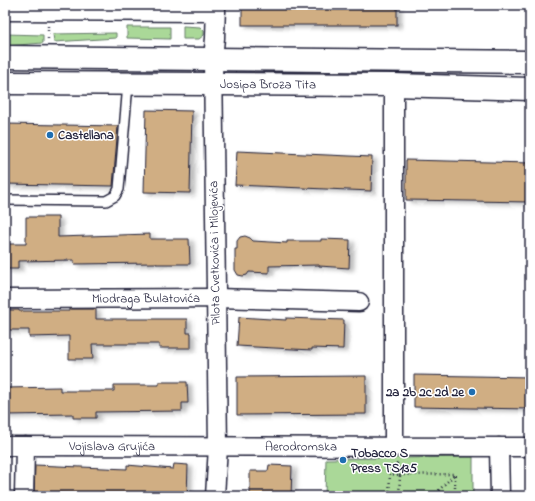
<svg xmlns="http://www.w3.org/2000/svg" width="535" height="501" font-family="'Indie Flower',sans-serif">
<defs>
<filter id="shadow"><feDropShadow dx="4.5" dy="2.5" stdDeviation="2" flood-color="#0004"/></filter>
</defs>
<rect width="100%" height="100%" fill="#fff"/>
<filter id="ink" filterUnits="userSpaceOnUse"><feTurbulence type="fractalNoise" baseFrequency=".025" numOctaves="2"/><feDisplacementMap in="SourceGraphic" scale="8" xChannelSelector="R" yChannelSelector="G"/><feConvolveMatrix kernelMatrix="1 2 1 2 8 2 1 2 1" color-interpolation-filters="sRGB"/></filter>
<g filter="url(#ink)">
<g fill="#aad898" stroke="#667d6a">
<path d="M 183,26 L 200,27 L 204,31 L 204,35 L 199,39 L 183,39 Z"/>
<path d="M 127,27 L 170,27 L 170,39 L 127,38 Z"/>
<path d="M 116,33 L 116,38 L 54,42 L 53,34 Z"/>
<path d="M 5,34 L 43,35 L 43,43 L 5,46 Z"/>
<path d="M 473,457 L 473,496 L 325,496 L 326,459 Z"/>
</g>
<g fill="#d0ae83" stroke="#22223b" filter="url(#shadow)">
<rect x="242" y="5" width="155" height="20"/>
<path d="M 146,110 L 192,111 L 190,193 L 144,192 Z"/>
<path d="M 5,124 L 118,126 L 113,186 L 5,184 Z"/>
<path d="M 237,151 L 372,157 L 371,191 L 235,185 Z"/>
<path d="M 406,160 L 530,163 L 530,202 L 406,200 Z"/>
<path d="M 26,217 L 58,217 L 58,237 L 150,234 L 150,239 L 189,239 L 190,264 L 156,264 L 156,263 L 74,264 L 74,260 L 18,261 L 18,269 L 5,269 L 5,244 L 26,244 Z"/>
<path d="M 245,236 L 250,238 L 253,241 L 287,243 L 287,241 L 321,241 L 321,239 L 350,240 L 349,268 L 319,266 L 319,265 L 269,266 L 269,273 L 249,272 L 247,275 L 243,276 L 238,275 L 235,270 L 235,249 L 237,249 L 237,241 L 240,237 Z"/>
<path d="M 69,309 L 96,309 L 96,319 L 187,319 L 187,333 L 191,333 L 191,348 L 159,348 L 159,344 L 92,344 L 93,359 L 69,359 L 69,336 L 29,337 L 29,330 L 5,330 L 5,310 L 19,310 L 19,311 L 69,311 Z"/>
<path d="M 239,317 L 286,320 L 286,318 L 344,320 L 343,349 L 312,348 L 312,350 L 237,346 Z"/>
<path d="M 414,375 L 530,377 L 530,409 L 414,407 Z"/>
<path d="M 366,376 L 366,414 L 237,415 L 237,377 Z"/>
<path d="M 159,382 L 187,382 L 188,403 L 182,403 L 182,411 L 96,412 L 96,418 L 73,418 L 73,414 L 5,415 L 5,388 L 60,387 L 60,391 L 114,391 L 114,385 L 159,385 Z"/>
<path d="M 174,464 L 188,465 L 187,496 L 157,496 L 157,495 L 133,493 L 133,496 L 114,496 L 58,493 L 58,496 L 34,496 L 35,465 L 127,469 L 127,465 L 173,469 Z"/>
<path d="M 269,465 L 292,466 L 291,496 L 250,496 L 250,471 L 268,471 Z"/>
</g>
<g fill="none" stroke-linecap="round" stroke-linejoin="round">
<defs>
<path id="lane" d="M 5,200 L 106,201 L 115,196 L 119,189 L 128,84"/>
<g id="street">
<path d="M 5,11 L 216,12"/>
<path d="M 394,85 L 394,446"/>
<path id="s1" d="M 5,299 L 216,298 L 359,302"/>
<path id="s2" d="M 5,446 L 530,447"/>
<path d="M 499,447 L 500,496"/>
<path d="M 24,496 L 25,446"/>
<path d="M 215,496 L 218,447 L 213,59 L 215,38 L 216,5"/>
</g>
<g id="primary">
<path d="M 5,57 L 530,62"/>
<path id="s3" d="M 5,83 L 394,85 L 530,89"/>
</g>
</defs>
<use href="#lane" stroke="#22223b" stroke-width="12"/>
<use href="#street" stroke="#22223b" stroke-width="21"/>
<use href="#primary" stroke="#22223b" stroke-width="25"/>
<g stroke="#22223b" stroke-width="2.5" stroke-dasharray="1 3" stroke-linecap="butt">
<path d="M 48,39 L 48,26"/>
<path d="M 397,463 L 400,475 L 455,474"/>
<path d="M 396,496 L 389,496 L 390,474 L 400,475 L 399,496"/>
<path d="M 433,496 L 455,474 L 455,496"/>
</g>
<use href="#lane" stroke="#fff" stroke-width="9"/>
<use href="#street" stroke="#fff" stroke-width="18"/>
<use href="#primary" stroke="#fff" stroke-width="22"/>
</g>
</g>
<g fill="#1f6fb2" stroke="#fff" stroke-width="1.5">
<circle cx="50" cy="135" r="4"/>
<circle cx="472" cy="392" r="4"/>
<circle cx="343" cy="460" r="4"/>
</g>
<g text-anchor="middle" dominant-baseline="central" stroke-width="3" stroke-linejoin="round" paint-order="stroke">
<g font-size="13" fill="#22223b" stroke="#fff">
<text stroke="none"><textPath href="#s3" startOffset="263">Josipa Broza Tita</textPath></text>
<text transform="translate(215 253) rotate(-91)">Pilota Cvetkovića i Milojevića</text>
<text stroke="none"><textPath href="#s1" startOffset="141">Miodraga Bulatovića</textPath></text>
<text stroke="none"><textPath href="#s2" startOffset="107">Vojislava Grujića</textPath></text>
<text stroke="none"><textPath href="#s2" startOffset="296">Aerodromska</textPath></text>
</g>
<g font-size="13" font-weight="bold" fill="#22223b" stroke="#fff" text-anchor="start">
<text x="58" y="135">Castellana</text>
<text x="464" y="392" text-anchor="end">2a 2b 2c 2d 2e</text>
<text x="351" y="453">Tobacco S<tspan x="351" dy="15">Press TS135</tspan></text>
</g>
</g>
<rect width="535" height="501" fill="none" stroke="#fff" stroke-width="20"/>
<rect x="10" y="10" width="515" height="481" fill="none" stroke="#22223b" stroke-width="1.5" filter="url(#ink)"/>
</svg>
